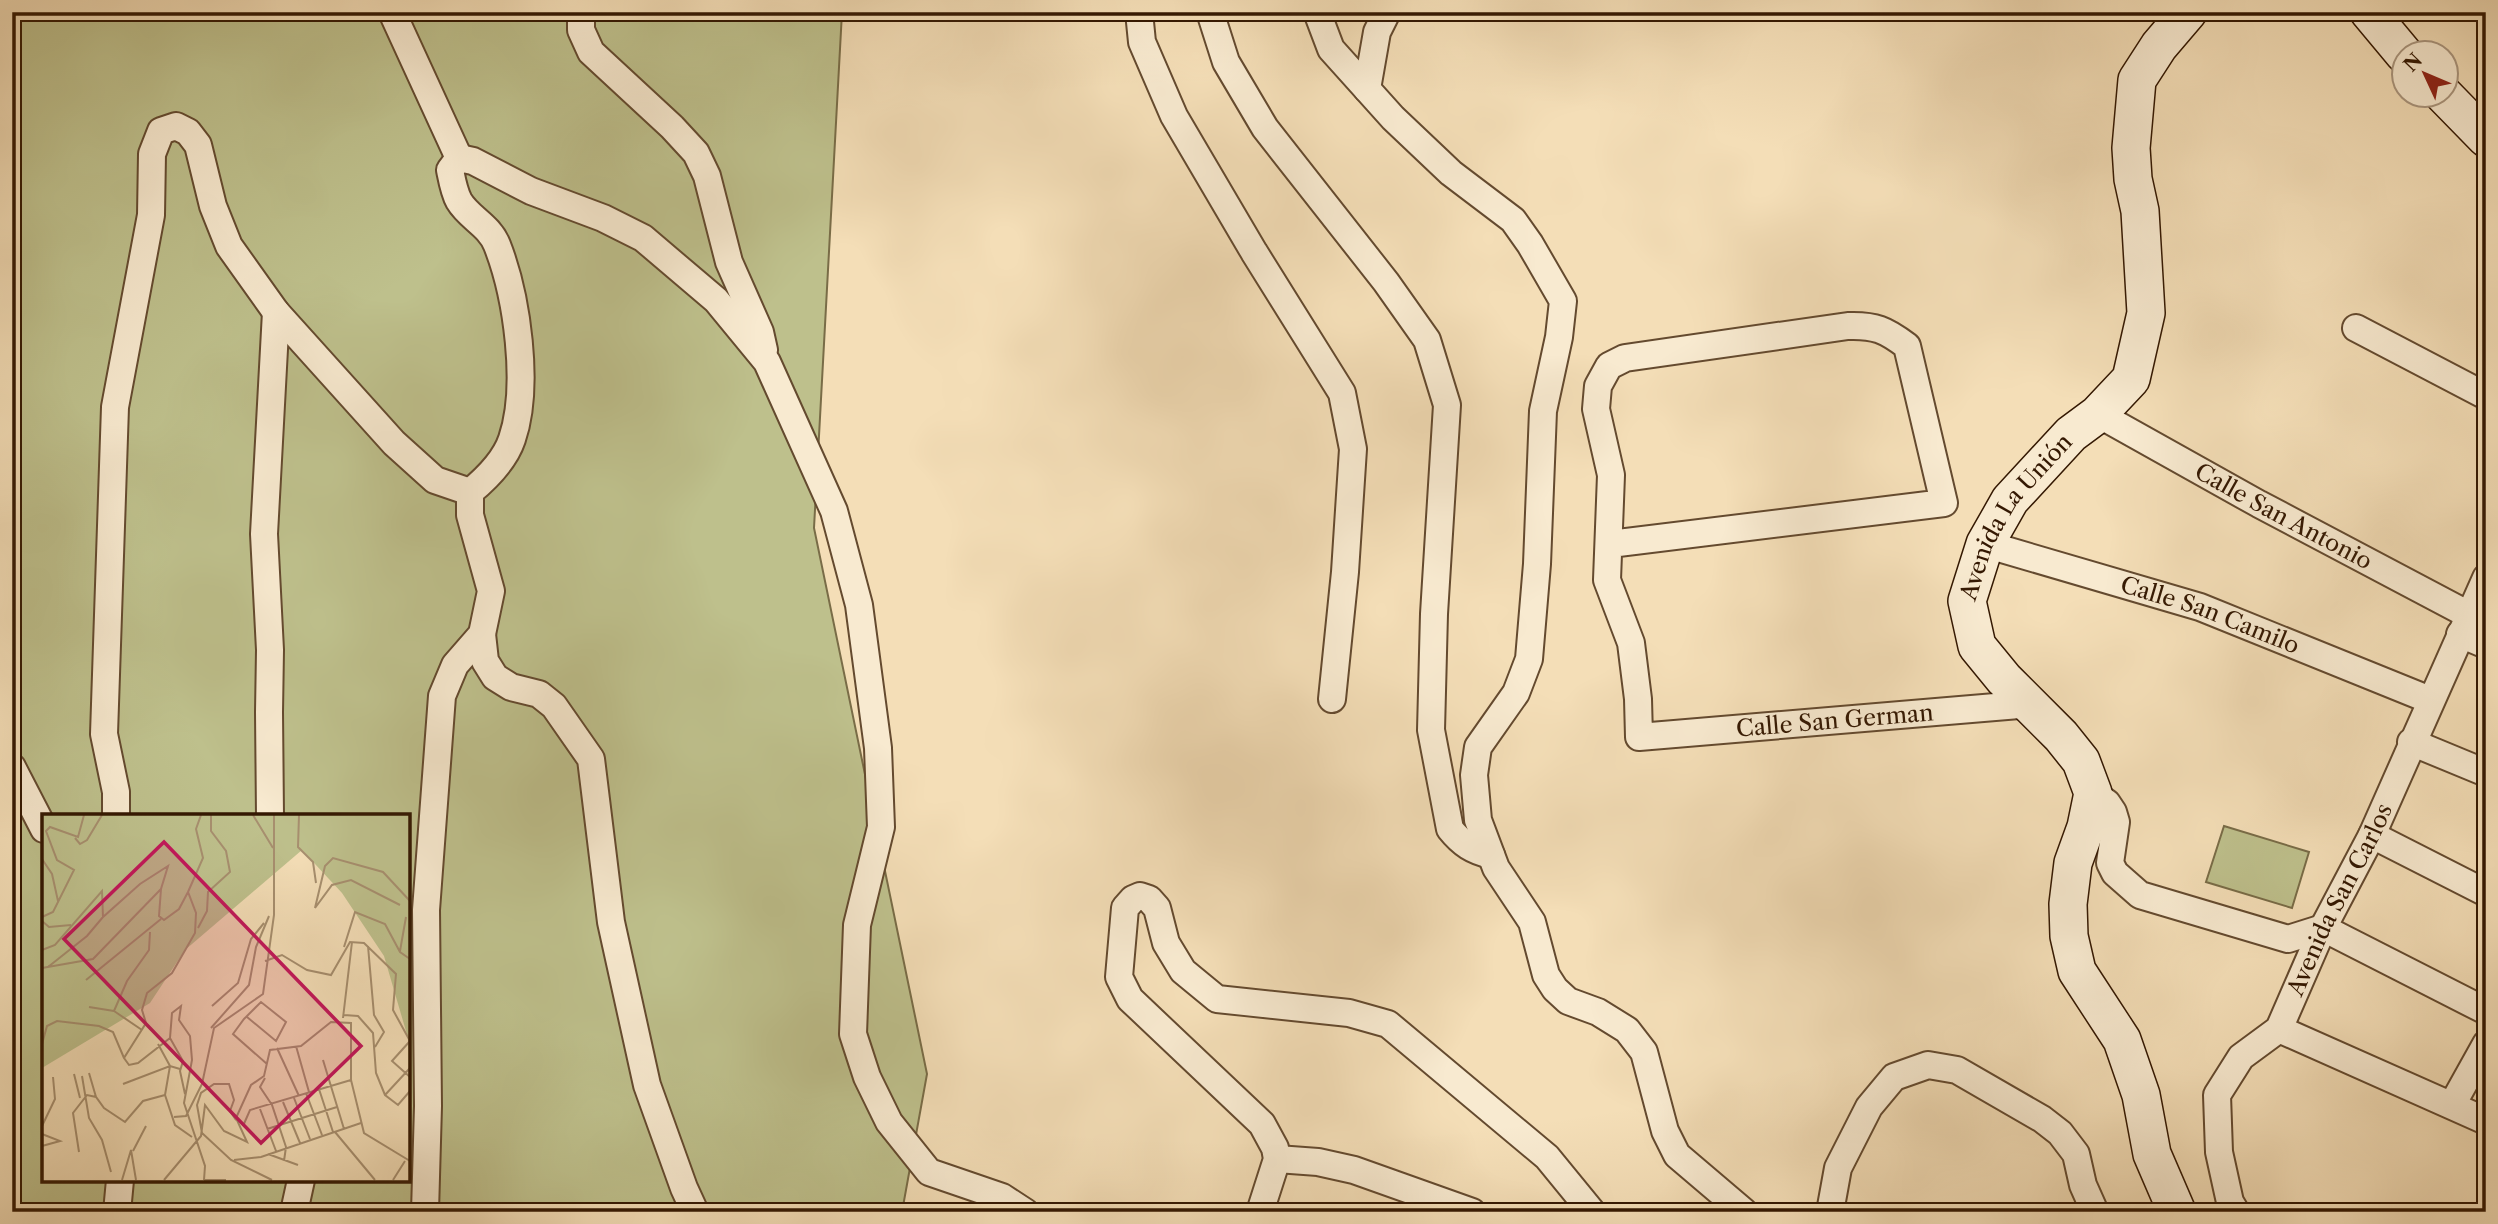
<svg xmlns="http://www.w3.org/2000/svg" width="2498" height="1224" font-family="'Libre Caslon Text',serif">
<rect width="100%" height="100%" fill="#f4deb7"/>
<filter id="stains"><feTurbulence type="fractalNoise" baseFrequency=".00286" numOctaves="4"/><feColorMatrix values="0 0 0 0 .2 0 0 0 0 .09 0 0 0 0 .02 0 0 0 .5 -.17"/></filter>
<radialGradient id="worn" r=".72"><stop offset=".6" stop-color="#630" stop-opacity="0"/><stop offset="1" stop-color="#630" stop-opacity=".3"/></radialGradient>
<g fill="#bec08c" stroke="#796c47" stroke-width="2" fill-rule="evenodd">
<path d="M 12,12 L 842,12 L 814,528 L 927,1074 L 902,1212 L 12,1212 ZM 44,816 L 408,816 L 408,1180 L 44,1180 Z"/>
<path d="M 2224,826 L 2309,852 L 2292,908 L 2206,882 Z"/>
</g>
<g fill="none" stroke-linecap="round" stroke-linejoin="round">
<defs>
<g id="street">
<path d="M 392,12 L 459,158"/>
<path d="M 581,12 L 581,30 L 591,52 L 672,127 L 696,153 L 707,176 L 729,262 L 760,332 L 764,350"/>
<path d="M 1139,12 L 1142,42 L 1174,116 L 1254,252 L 1342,393 L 1353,449 L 1345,572 L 1332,699"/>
<path d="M 1210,12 L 1226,62 L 1265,128 L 1386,282 L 1427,340 L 1447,405 L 1434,614 L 1431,730 L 1450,829 C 1462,844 1473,851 1491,855"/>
<path d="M 1317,12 L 1331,49 L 1393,118 L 1451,173 L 1513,220 L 1530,244 L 1563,301 L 1559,337 L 1543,411 L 1537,564 L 1529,659 L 1516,693 L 1478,747 L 1474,775 L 1478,820 L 1496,868 L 1532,922 L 1546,975 L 1555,989 L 1568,1001 L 1598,1012 L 1627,1030 L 1644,1052 L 1665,1131 L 1677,1155 L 1744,1212"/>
<path d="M 1367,89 L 1377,32 L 1387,12"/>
<path d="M 2356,328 L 2486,396"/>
<path id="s1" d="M 2098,414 L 2259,504 L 2469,615"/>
<path id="s2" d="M 1610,544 L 1944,503 L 1907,346 C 1886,330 1875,325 1848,326 L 1625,358 L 1609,366 L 1598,386 L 1596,409 L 1611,475 L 1607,580 L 1631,643 L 1638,699 L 1639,737 L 2031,704"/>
<path id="s3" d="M 1985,544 L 2200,607 L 2430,700"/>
<path d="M 482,634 L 485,661 L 495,677 L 511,687 L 539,694 L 554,706 L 591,759 L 611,922 L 647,1085 L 684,1188 L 695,1212"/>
<path d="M 2460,634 L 2486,645"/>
<path d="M 2411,742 L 2486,773"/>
<path d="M 12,767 L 44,829"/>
<path d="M 2093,793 L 2107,803 L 2113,812 L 2116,822 L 2110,863 L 2115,873 L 2140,895 L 2288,939 L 2323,928 L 2486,1011"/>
<path d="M 116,816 L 116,792 L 104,734 L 115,407 L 151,215 L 152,154 L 161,131 L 176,126 L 188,132 L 198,145 L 213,206 L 229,246 L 276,312 L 394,443 L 435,480 L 470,492 C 487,478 505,460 512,439 C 530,386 517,296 497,245 C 489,225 469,218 459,201 C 454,192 452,180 450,170 L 459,158 L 473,161 L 531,191 L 603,218 L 643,238 L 716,300 L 767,362 L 834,511 L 859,605 L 878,748 L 881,827 L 857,925 L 853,1034 L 867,1077 L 889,1122 L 929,1172 L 1002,1197 L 1025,1212"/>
<path d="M 270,816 L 269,712 L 270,650 L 264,534 L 276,312"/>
<path d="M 2372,835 L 2486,893"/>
<path d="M 2279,1029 L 2486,1121"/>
<path d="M 2452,1105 L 2486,1044"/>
<path d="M 1277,1159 L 1318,1162 L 1354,1170 L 1472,1212"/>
<path d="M 117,1212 L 120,1180"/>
<path d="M 294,1212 L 301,1180"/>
<path d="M 425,1212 L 428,1106 L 426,910 L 442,696 L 455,665 L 482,634 L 491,591 L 470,515 L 470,492"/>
<path d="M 1260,1212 L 1277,1159 L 1275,1148 L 1262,1124 L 1130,999 L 1119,977 L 1125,908 L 1133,899 L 1140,896 L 1149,899 L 1157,908 L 1166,943 L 1183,971 L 1217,999 L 1349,1013 L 1388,1024 L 1547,1157 L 1592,1212"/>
<path d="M 1830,1212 L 1838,1168 L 1869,1107 L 1894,1077 L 1928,1065 L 1957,1070 L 2042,1119 L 2060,1133 L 2076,1154 L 2083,1185 L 2095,1212"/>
<path id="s4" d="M 2236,1212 L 2230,1202 L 2219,1152 L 2217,1095 L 2241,1057 L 2279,1029 L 2323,928 L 2372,835 L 2486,578"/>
</g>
<g id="secondary">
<path d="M 2369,12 L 2404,54"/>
<path d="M 2443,94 L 2486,138"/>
<path id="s5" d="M 2177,1212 L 2152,1154 L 2141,1095 L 2122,1040 L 2077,971 L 2069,936 L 2068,904 L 2073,863 L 2086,827 L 2093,793 L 2081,761 L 2061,736 L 2004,679 L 1977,646 L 1967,601 L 1985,544 L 2010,500 L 2071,434 L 2098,414 L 2131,379 L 2146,313 L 2140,211 L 2133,179 L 2131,148 L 2137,80 L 2159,46 L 2188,12"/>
</g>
</defs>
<use href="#street" stroke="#644a2f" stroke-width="30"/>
<use href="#secondary" stroke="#341802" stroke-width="40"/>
<use href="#street" stroke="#f8ead0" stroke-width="26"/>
<use href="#secondary" stroke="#f8ead0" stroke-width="37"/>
</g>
<g text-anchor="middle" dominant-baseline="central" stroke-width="5" stroke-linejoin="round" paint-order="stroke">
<g font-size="23" fill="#341802" stroke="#f8ead0">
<text stroke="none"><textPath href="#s1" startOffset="212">Calle San Antonio</textPath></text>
<text stroke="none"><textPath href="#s5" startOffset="780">Avenida La Unión</textPath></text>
<text stroke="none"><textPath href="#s3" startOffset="236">Calle San Camilo</textPath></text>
<text stroke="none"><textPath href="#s2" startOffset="1382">Calle San German</textPath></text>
<text stroke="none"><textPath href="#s4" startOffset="355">Avenida San Carlos</textPath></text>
</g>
</g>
<g transform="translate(42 814)">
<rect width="368" height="368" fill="#f4deb7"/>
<path d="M 0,1 L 367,1 L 367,299 L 366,224 L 342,142 L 300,79 L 260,36 L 143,136 L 108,189 L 0,254 Z" fill="#bec08c"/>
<path fill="none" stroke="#a78f6f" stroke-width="2" d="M 211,1 L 231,34M 257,1 L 256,33 L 271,48 L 274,69M 33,24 L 38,30 L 45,26 L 60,1M 0,45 L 10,60 L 16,87M 146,78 L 161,44 L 154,15 L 159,1M 358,91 L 309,66 L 290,71 L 273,94 L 283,52 L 291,44 L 341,58 L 368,87M 0,103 L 11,98 L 32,56 L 15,46 L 4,17 L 8,13 L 36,23 L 42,1M 0,107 L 7,113 L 29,111M 156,114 L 165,97 L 166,78 L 188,58 L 184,37 L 169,17 L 169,1M 326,132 L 332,201 L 342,218 L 333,233M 302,133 L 313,98 L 343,110 L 358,138 L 368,145M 0,136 L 13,131 L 60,77 L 61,103 L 98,70 L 126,52 L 119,75 L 117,102 L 122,106 L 137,95 L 146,78 L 154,99 L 153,119 L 130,159 L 105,179 L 100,196 L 104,209 L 82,244 L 87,251 L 96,249 L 128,224 L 130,199 L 139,192 L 137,206 L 148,222 L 150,246 L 142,289 L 163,352 L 162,366M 358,137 L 364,103M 223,147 L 240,141 L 265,156 L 289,161 L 308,128 L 322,129 L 354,160 L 351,196 L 368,227M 6,153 L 45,122 L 61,103M 0,154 L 51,145 L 119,75M 44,166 L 119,105M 170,192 L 196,169 L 209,125 L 222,109M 47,193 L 72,197M 302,201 L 316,202 L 331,219 L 334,259 L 343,281 L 356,291 L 368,277M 205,203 L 234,227 L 244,208 L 219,188 L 202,205 L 191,220 L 225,250M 301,204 L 310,128M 169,214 L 207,171 L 214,133 L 227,102M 100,216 L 72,197 L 85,167 L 107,136 L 108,118M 128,224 L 141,247 L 138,257 L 143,280M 368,227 L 350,247 L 368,263M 0,230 L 5,212 L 15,207 L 57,212 L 71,218 L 82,244M 116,230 L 128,252 L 123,281M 254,232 L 267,278M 235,234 L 257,282M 281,246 L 302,315M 47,259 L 54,283M 32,260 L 38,284M 40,262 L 47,304 L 60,326 L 69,358M 223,264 L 218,273 L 230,291 L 244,333 L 242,347M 81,270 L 128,252 L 138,255M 277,275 L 291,318M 264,279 L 280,321M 343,281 L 368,254M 252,284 L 268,325M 241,288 L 258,329M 218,295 L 234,337M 132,303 L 144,302 L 160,270 L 172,214 L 221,180 L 232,101 L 232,1M 194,306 L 188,297 L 192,286 L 187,270 L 172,270 L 159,279 L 155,291 L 160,319 L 189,346 L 230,366M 0,312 L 13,285 L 11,263M 201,312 L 208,296 L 309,266M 225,315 L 295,293M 293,318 L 333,366M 0,320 L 18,327 L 0,332M 91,337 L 104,312M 37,338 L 31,299 L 45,281 L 54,283 L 62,294 L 83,308 L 101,287 L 123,281 L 133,311 L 150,323M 226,340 L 256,351M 192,346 L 219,343 L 319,309M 80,366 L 89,336 L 94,366M 122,366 L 159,322 L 163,291 L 182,317 L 205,328 L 194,304 L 209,271 L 222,262 L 228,236 L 259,232 L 289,208 L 309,209 L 309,266 L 322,319 L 368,347M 162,366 L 184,366M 351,366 L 363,347"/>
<path fill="#c2185b" fill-opacity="0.15" stroke="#c2185b" stroke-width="3.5" d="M 122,28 L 319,232 L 219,329 L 22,125 Z"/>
<rect width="368" height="368" fill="none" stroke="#341802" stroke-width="3.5"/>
</g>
<rect width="2498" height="1224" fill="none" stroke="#f4deb7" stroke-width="42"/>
<rect x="14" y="14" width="2470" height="1196" fill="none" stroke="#341802" stroke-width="3.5"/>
<rect x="21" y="21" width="2456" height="1182" fill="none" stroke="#341802" stroke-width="2"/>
<g transform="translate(2425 74) rotate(314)"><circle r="33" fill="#f8ead0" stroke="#aa967e" stroke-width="2"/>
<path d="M0-5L12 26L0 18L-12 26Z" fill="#8f2418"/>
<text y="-10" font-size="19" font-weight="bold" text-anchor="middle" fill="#341802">N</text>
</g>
<rect width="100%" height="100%" filter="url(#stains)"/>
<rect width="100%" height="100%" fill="url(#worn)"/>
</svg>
